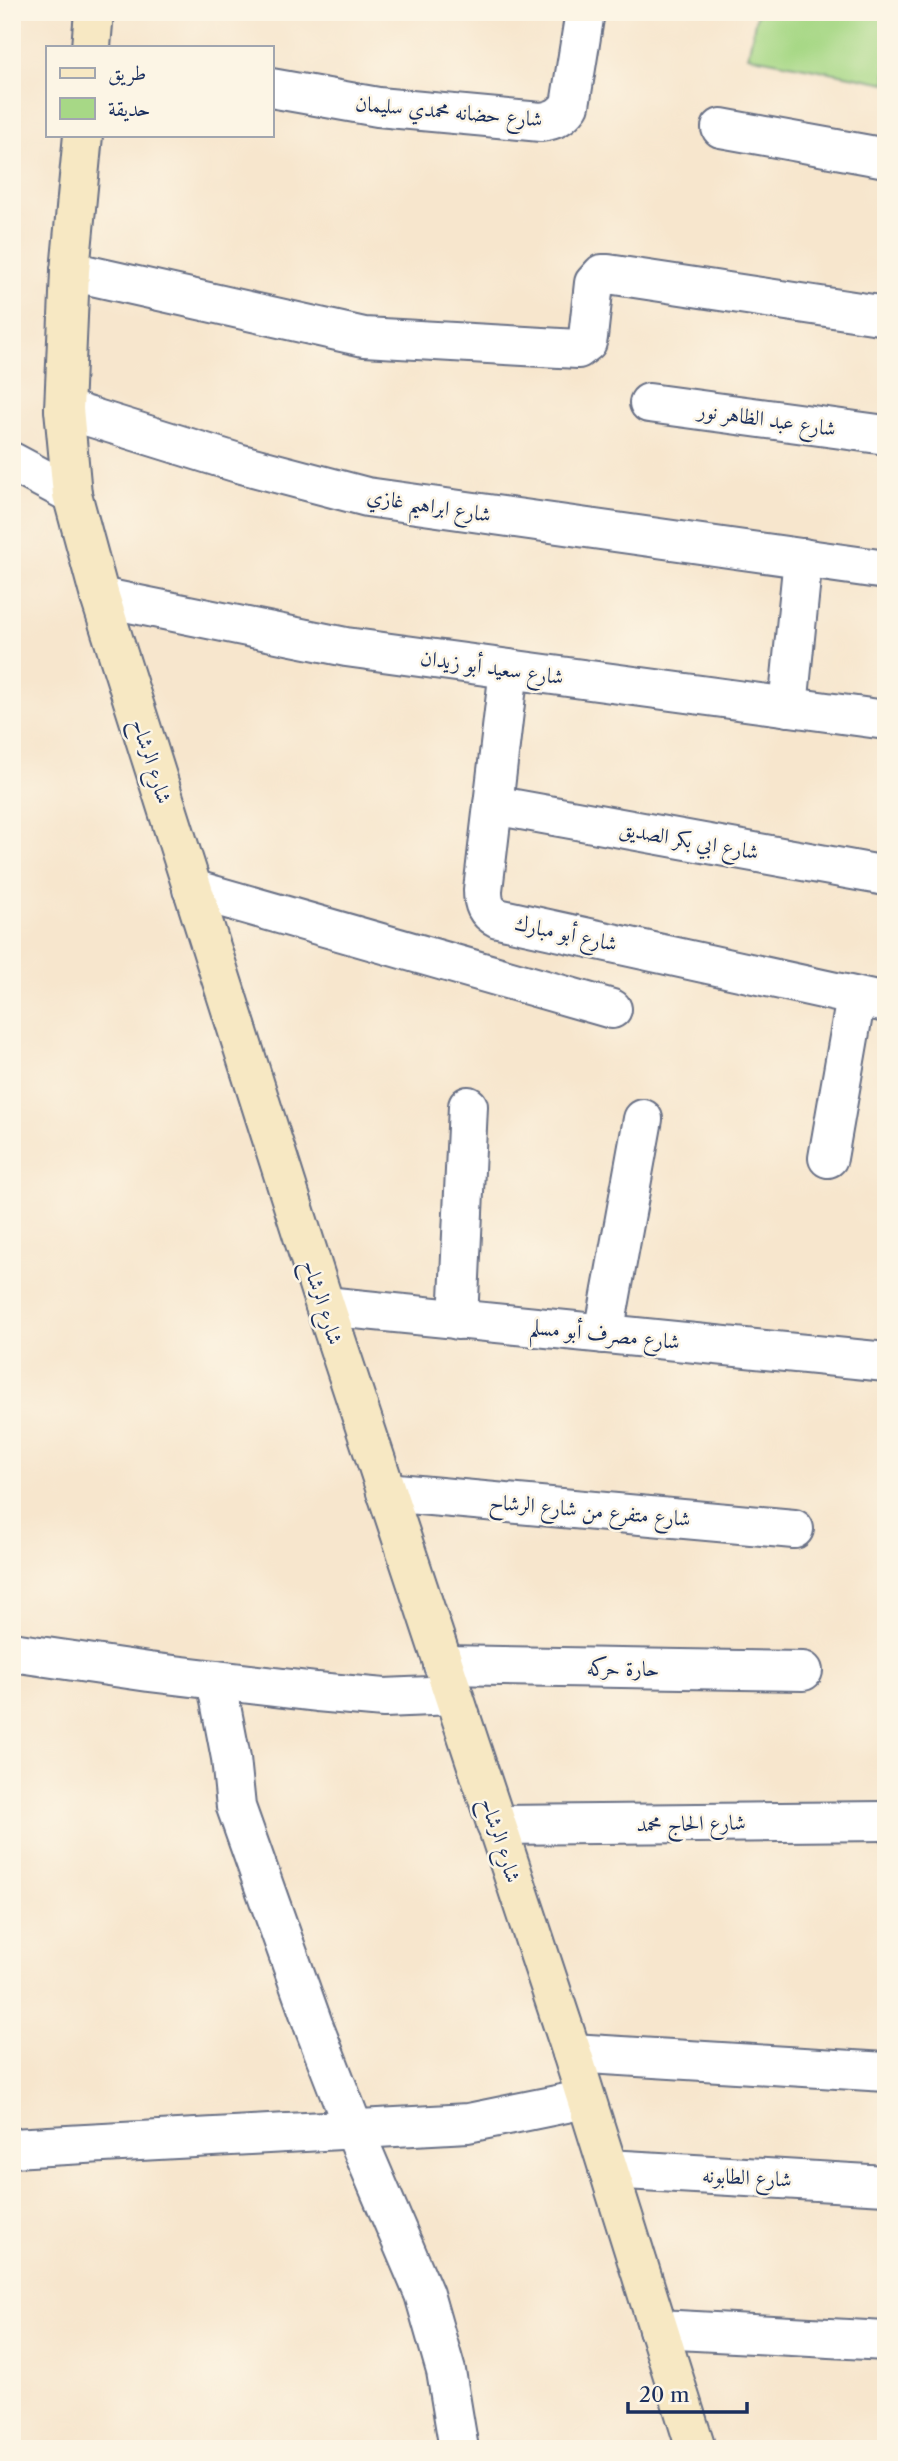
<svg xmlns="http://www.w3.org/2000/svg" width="898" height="2461" font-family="'Libre Caslon Text',Amiri,serif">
<rect width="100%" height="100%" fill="#fcf5e5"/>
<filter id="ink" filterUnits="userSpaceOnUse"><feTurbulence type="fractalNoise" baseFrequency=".0143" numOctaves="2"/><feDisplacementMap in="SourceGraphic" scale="14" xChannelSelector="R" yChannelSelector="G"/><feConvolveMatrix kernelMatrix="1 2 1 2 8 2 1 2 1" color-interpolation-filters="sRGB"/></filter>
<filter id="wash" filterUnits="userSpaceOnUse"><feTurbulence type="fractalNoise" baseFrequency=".00686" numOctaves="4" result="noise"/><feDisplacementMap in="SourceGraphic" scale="28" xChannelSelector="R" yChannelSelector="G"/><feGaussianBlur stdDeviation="1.57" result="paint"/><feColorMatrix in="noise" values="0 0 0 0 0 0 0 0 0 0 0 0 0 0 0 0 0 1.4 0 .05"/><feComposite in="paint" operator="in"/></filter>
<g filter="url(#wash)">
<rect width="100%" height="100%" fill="#f7e6cd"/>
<path fill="#a7d886" stroke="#618472" stroke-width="2" d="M 757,12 L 886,12 L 886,83 L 748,56 Z"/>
</g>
<g filter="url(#ink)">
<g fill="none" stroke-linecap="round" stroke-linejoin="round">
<defs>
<g id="street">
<path d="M 271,88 L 378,107 L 541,122 C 555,120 562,116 570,105 L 585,12"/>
<path d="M 721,128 L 886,158"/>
<path d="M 70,271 L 364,337 L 578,349 L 587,342 L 588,337 L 594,283 L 602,274 L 608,274 L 886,316"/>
<path d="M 649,403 L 886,435"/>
<path d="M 64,409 L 238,463 L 367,497 L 886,570"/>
<path d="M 12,462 L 72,494"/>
<path d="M 100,597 L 346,647 L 886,720"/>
<path d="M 509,669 L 483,890 C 483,904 486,912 498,918 L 886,1003"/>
<path d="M 788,707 L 803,558"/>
<path d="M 493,805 L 886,876"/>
<path d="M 192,889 L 612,1009"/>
<path d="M 828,1158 L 856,997"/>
<path d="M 325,1306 L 886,1362"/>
<path d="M 458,1320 L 468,1106"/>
<path d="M 604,1334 L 643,1119"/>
<path d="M 386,1492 L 794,1529"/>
<path d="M 12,1652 L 149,1672 L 317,1692 L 384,1698 L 453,1695"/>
<path d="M 443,1665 L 803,1671"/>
<path d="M 216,1680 L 231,1758 L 236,1807 L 314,2027 L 354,2130 L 424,2294 L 446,2371 L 459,2449"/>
<path d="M 496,1825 L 886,1821"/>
<path d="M 572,2053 L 886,2072"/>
<path d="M 12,2148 L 468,2123 L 586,2099"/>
<path d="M 608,2169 L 886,2185"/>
<path d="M 658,2329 L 886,2341"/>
</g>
<g id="secondary">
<path d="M 91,47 L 94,12"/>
<path d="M 83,135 L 70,271 L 64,409 L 72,494 L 100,597 L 325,1306 L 572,2053 L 696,2449"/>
</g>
</defs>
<use href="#street" stroke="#686f85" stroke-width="42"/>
<use href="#secondary" stroke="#686f85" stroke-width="42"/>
<use href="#street" stroke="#fff" stroke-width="38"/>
<use href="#secondary" stroke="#f7e8c3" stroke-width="38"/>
</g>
</g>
<g text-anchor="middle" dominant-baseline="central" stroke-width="5" stroke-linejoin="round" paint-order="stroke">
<g font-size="21" fill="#1b2f5e" stroke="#fcf5e5">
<text transform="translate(449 111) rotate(5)">شارع حضانه محمدي سليمان</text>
<text transform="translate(767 419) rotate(8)">شارع عبد الظاهر نور</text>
<text transform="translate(429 505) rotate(9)">شارع ابراهيم غازي</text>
<text transform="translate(492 667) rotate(8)">شارع سعيد أبو زيدان</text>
<text transform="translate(152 761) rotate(72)">شارع الرشاح</text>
<text transform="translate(689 840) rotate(10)">شارع ابي بكر الصديق</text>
<text transform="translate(566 933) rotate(12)">شارع أبو مبارك</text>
<text transform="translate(323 1302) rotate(72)">شارع الرشاح</text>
<text transform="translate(605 1334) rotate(6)">شارع مصرف أبو مسلم</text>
<text transform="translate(590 1510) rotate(5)">شارع متفرع من شارع الرشاح</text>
<text transform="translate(623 1668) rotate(1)">حارة حركه</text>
<text transform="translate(691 1823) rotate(-1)">شارع الحاج محمد</text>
<text transform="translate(501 1840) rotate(72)">شارع الرشاح</text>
<text transform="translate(747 2177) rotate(3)">شارع الطابونه</text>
</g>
</g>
<rect width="898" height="2461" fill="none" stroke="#fcf5e5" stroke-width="42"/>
<rect x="46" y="46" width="228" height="91" fill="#fcf5e5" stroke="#a2a6af" stroke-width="2"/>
<rect x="60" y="68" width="35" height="10" fill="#f7e8c3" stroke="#a2a6af" stroke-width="2"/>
<text x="108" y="80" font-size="21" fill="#1b2f5e">طريق</text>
<rect x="60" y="98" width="35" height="21" fill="#a7d886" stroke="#a2a6af" stroke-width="2"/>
<text x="108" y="116" font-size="21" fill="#1b2f5e">حديقة</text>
<path d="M628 2402v10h119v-10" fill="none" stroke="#1b2f5e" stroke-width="3.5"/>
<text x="639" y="2402" font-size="21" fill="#1b2f5e" stroke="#fcf5e5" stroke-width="5" paint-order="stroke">20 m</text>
</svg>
